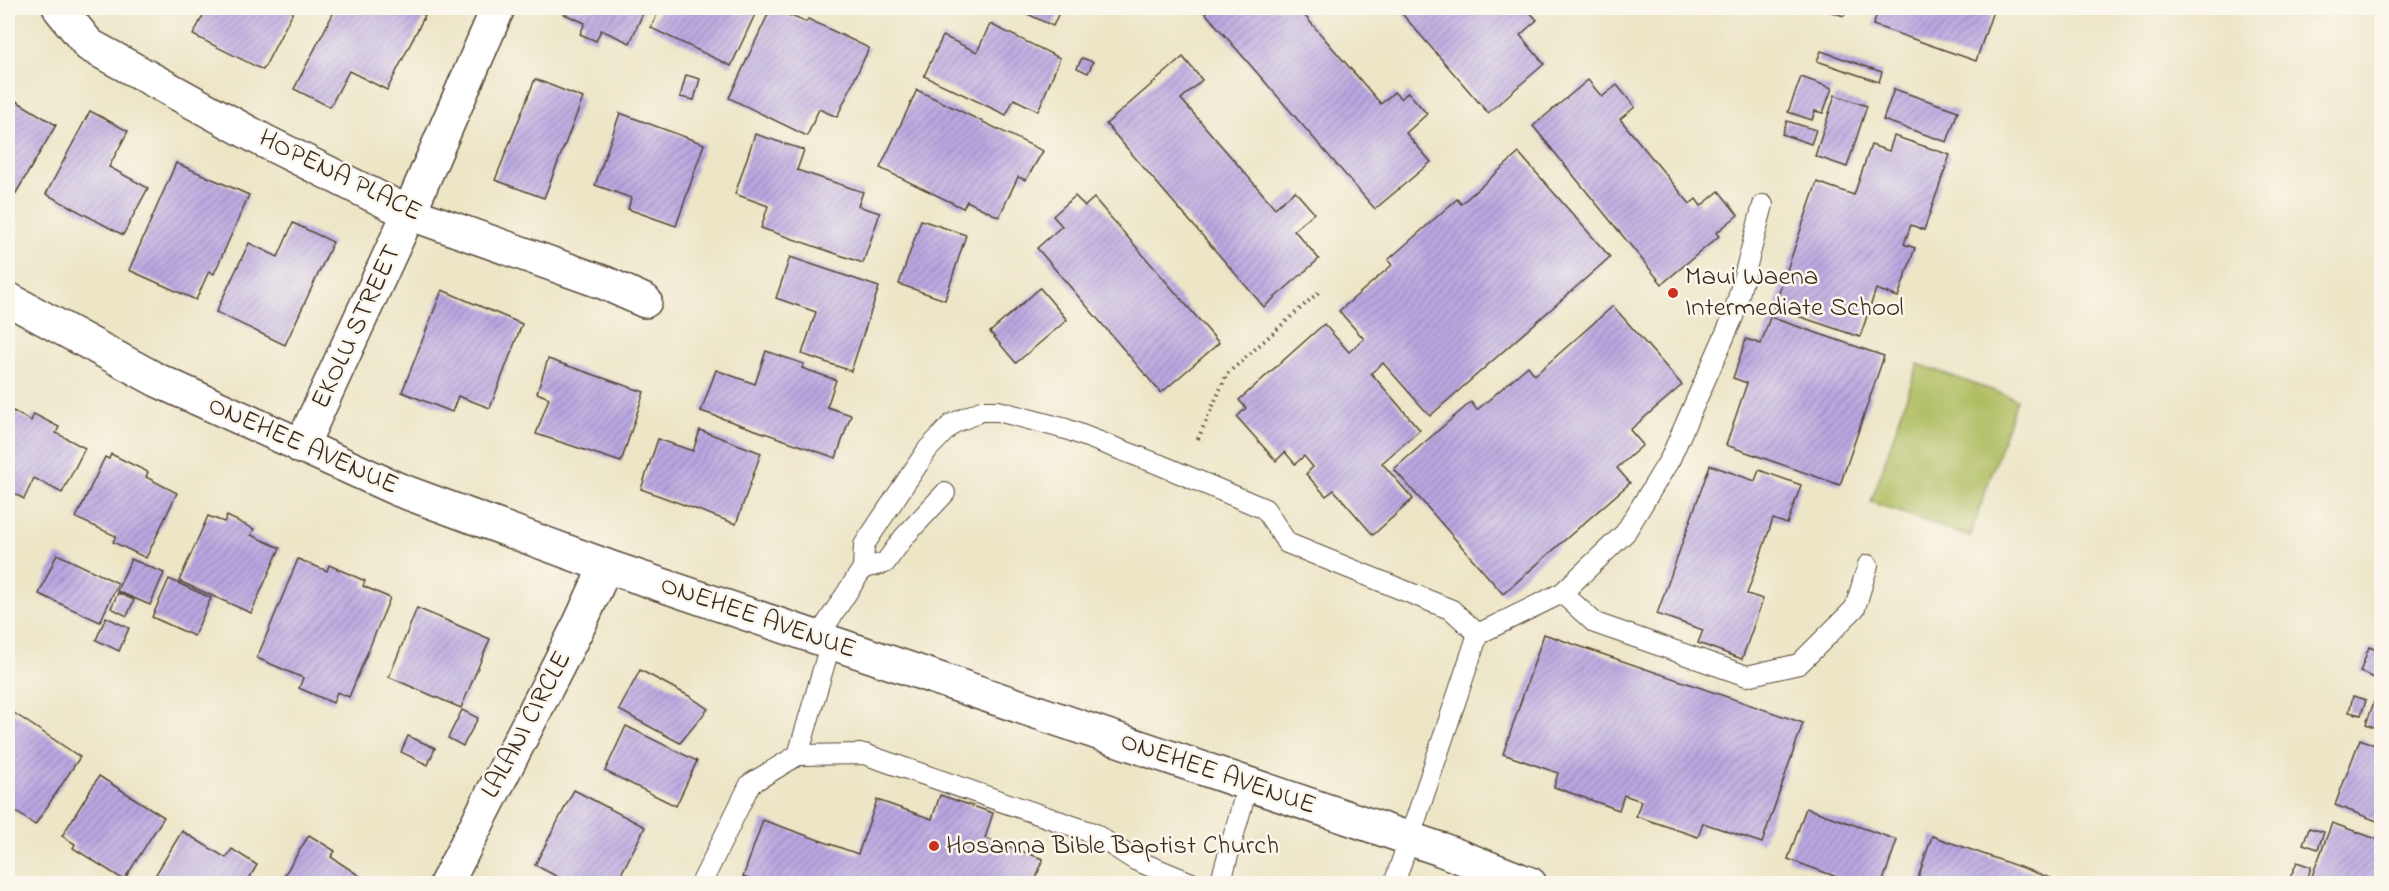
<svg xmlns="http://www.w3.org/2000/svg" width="2389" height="891" font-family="'Indie Flower',sans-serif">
<defs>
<pattern id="building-hatch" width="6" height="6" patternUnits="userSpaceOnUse" patternTransform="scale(1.5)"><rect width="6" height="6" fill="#b9a8e1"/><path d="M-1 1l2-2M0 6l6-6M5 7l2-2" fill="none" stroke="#9889b6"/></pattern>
</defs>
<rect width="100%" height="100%" fill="#fbf7ec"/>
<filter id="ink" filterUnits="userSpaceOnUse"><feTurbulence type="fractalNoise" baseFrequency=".0167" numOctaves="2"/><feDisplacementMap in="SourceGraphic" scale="12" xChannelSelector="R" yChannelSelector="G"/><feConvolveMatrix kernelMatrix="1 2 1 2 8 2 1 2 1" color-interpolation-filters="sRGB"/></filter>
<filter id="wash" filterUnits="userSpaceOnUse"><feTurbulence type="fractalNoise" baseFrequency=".008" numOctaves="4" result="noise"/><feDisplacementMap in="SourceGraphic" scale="24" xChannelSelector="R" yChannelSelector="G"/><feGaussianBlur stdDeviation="1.35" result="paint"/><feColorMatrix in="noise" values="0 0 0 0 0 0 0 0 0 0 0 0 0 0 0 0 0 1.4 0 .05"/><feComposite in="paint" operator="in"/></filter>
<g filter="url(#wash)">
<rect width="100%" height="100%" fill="#ece5c6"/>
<path fill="#aebc5e" stroke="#74733e" stroke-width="1.5" d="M 1918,364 L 2017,399 L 1970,537 L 1871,502 Z"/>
<g id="blocks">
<g fill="url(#building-hatch)">
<path d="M 207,8 L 295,8 L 263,70 L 193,35 Z"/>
<path d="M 336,8 L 410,8 L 425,15 L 387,90 L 349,71 L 330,107 L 294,89 Z"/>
<path d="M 564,8 L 645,8 L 630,43 L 601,30 L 596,41 L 580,34 L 585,23 L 562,13 Z"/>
<path d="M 660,8 L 758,8 L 731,66 L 651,28 Z"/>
<path d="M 771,8 L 806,22 L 808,19 L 869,48 L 837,117 L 819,109 L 807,136 L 729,98 Z"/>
<path d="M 1015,8 L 1061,8 L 1053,26 Z"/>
<path d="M 1201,8 L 1298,8 L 1381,104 L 1394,92 L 1401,99 L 1408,92 L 1427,114 L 1406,133 L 1431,162 L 1375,209 Z"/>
<path d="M 1397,8 L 1497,8 L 1500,12 L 1505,8 L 1526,8 L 1537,20 L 1520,35 L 1544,64 L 1488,113 Z"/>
<path d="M 1592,8 L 1604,8 L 1597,13 Z"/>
<path d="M 1820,8 L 1847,8 L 1844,16 Z"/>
<path d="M 1879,8 L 1994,8 L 1976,61 L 1873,25 Z"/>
<path d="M 990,24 L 1060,58 L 1038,111 L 1014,99 L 1006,115 L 924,76 L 943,36 L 977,52 Z"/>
<path d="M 1821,51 L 1882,72 L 1879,82 L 1817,61 Z"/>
<path d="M 1183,57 L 1202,80 L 1181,99 L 1275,208 L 1295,191 L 1314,213 L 1294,230 L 1319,259 L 1264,307 L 1106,124 Z"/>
<path d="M 1082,58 L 1093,62 L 1088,73 L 1077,68 Z"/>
<path d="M 686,75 L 700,79 L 694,100 L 680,97 Z"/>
<path d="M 1801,77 L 1832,88 L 1823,113 L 1815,111 L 1812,120 L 1788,112 Z"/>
<path d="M 535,79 L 583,98 L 544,198 L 495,180 Z"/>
<path d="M 1588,80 L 1602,97 L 1617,85 L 1635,107 L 1620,119 L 1690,204 L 1696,199 L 1701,206 L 1719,191 L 1738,215 L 1716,233 L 1719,236 L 1662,284 L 1533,126 Z"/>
<path d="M 1894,89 L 1958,111 L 1947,142 L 1883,120 Z"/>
<path d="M 917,90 L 1043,151 L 1026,180 L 1018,177 L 999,217 L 967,201 L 963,208 L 880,168 Z"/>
<path d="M 1835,95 L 1867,106 L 1847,167 L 1815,156 Z"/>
<path d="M 8,96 L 56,125 L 13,198 L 8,194 Z"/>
<path d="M 90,111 L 128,131 L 109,167 L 148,188 L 123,235 L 46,194 Z"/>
<path d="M 620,113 L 704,144 L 676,226 L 628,209 L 631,198 L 595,185 Z"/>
<path d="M 1787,121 L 1816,130 L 1811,144 L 1782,134 Z"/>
<path d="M 755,134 L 804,150 L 797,170 L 863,192 L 858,206 L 880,213 L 863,263 L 761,228 L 768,206 L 735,194 Z"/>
<path d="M 1894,136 L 1950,155 L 1924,230 L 1911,225 L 1904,244 L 1915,248 L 1898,297 L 1876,289 L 1860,337 L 1774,308 L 1817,182 L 1854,195 L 1871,145 L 1889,151 Z"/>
<path d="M 1519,153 L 1610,257 L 1430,416 L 1383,363 L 1371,373 L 1420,430 L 1382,463 L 1413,499 L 1373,535 L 1334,490 L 1326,496 L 1306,474 L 1313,467 L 1304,456 L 1295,464 L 1285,452 L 1276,461 L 1237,417 L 1246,408 L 1239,400 L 1324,324 L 1349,352 L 1364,339 L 1339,311 L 1392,265 L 1388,260 L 1457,199 L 1461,204 Z"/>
<path d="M 176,163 L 249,195 L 214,274 L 209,271 L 196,300 L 129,270 Z"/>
<path d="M 1075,196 L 1085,206 L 1094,198 L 1219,343 L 1161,393 L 1037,248 L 1062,226 L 1053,216 Z"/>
<path d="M 921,220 L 966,235 L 945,300 L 899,284 Z"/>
<path d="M 293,223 L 333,242 L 285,345 L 216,312 L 249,243 L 278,257 Z"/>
<path d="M 790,257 L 879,287 L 851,371 L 802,354 L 816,312 L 776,298 Z"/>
<path d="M 1040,288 L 1067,320 L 1016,363 L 990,332 Z"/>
<path d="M 442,290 L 522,324 L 490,408 L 458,396 L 452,412 L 402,392 Z"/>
<path d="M 1613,306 L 1682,385 L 1630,430 L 1643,445 L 1617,468 L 1630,483 L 1503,594 L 1394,469 L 1471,402 L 1477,410 L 1528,366 L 1535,375 Z"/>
<path d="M 1770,317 L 1884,356 L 1840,485 L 1726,445 L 1747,383 L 1733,378 L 1746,339 L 1761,344 Z"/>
<path d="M 766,351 L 804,364 L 802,368 L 836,380 L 827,407 L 851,415 L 836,458 L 701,411 L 716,370 L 755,384 Z"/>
<path d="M 548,359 L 644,392 L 621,462 L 536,434 L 549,398 L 537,393 Z"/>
<path d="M 13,411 L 31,421 L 34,414 L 59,427 L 56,433 L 85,448 L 62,493 L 34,478 L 24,499 L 8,490 L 8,421 Z"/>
<path d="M 700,430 L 761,453 L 736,524 L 641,489 L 658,439 L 693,451 Z"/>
<path d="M 111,454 L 148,472 L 146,477 L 177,493 L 146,558 L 113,542 L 116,536 L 76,518 L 105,457 L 109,459 Z"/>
<path d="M 1710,465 L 1755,481 L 1759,470 L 1801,485 L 1787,524 L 1773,519 L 1747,594 L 1763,599 L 1742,659 L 1698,643 L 1703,630 L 1657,614 Z"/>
<path d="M 208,516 L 224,522 L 227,516 L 254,529 L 251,535 L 280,548 L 251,613 L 179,581 Z"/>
<path d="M 57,554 L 118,583 L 100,622 L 39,594 Z"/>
<path d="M 131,559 L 164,573 L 150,605 L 117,591 Z"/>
<path d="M 298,559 L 327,571 L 329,565 L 365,581 L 363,586 L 390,598 L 349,697 L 337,692 L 333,703 L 299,688 L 303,678 L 257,658 Z"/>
<path d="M 169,579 L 211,598 L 194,636 L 152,617 Z"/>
<path d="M 118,593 L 134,600 L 127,616 L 111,608 Z"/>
<path d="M 417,608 L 490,639 L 461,708 L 389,677 Z"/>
<path d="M 106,617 L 129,628 L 119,651 L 96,640 Z"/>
<path d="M 1544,634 L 1803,723 L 1762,843 L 1703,823 L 1698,837 L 1636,816 L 1641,801 L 1624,795 L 1619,810 L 1554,787 L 1558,773 L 1503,754 Z"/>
<path d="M 2369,647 L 2382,652 L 2382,681 L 2360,672 Z"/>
<path d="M 640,670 L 689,696 L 708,709 L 680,743 L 619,710 Z"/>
<path d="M 2381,683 L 2382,683 L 2382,730 L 2366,724 Z"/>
<path d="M 2353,696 L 2366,700 L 2361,715 L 2349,712 Z"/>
<path d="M 462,710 L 478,718 L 463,746 L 448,738 Z"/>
<path d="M 11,711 L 80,757 L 35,825 L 8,806 L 8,716 Z"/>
<path d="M 626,726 L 697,761 L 676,806 L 605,771 Z"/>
<path d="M 408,736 L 435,748 L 428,765 L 401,752 Z"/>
<path d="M 2360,739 L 2382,748 L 2382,823 L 2335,805 Z"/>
<path d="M 99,776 L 164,817 L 124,880 L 73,848 L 75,844 L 62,836 Z"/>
<path d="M 574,790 L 645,827 L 616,884 L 571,884 L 535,865 Z"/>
<path d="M 940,795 L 993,813 L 985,838 L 1043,859 L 1034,884 L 763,884 L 743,877 L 763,820 L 858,854 L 877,800 L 932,819 Z"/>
<path d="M 1806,808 L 1897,840 L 1882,884 L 1856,884 L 1788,859 Z"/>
<path d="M 2332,823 L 2382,841 L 2382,872 L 2379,871 L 2376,881 L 2381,884 L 2309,884 Z"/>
<path d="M 2309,828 L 2324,832 L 2318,849 L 2303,844 Z"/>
<path d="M 182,831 L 226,858 L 232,849 L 257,865 L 246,884 L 150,884 Z"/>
<path d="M 309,835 L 335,851 L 331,857 L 372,884 L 279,884 Z"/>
<path d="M 1932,836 L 2065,883 L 2065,884 L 1916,884 Z"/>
<path d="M 2297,862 L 2311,867 L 2306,884 L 2290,878 Z"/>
</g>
</g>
</g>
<g filter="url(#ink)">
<use href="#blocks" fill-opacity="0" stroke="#564637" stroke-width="1.5"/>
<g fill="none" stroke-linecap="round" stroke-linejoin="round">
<defs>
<g id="lane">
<path d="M 863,568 L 885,563 L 904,537 L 945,493"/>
<path d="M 1562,593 L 1595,623 L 1747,676 L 1799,664 L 1855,608 L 1868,565"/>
<path d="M 818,637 L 863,568 L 864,545 L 928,449 L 952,424 L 981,411 L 998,411 L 1066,429 L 1158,464 L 1265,509 L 1287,543 L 1452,610 L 1478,634"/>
<path d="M 831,642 L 798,755 L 864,754 L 1093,833 L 1135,860 L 1194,884"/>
<path d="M 701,884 L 750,784 L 798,755"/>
<path d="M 1220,884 L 1248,784"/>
<path d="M 1394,884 L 1478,634 L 1562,593 L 1625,533 L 1670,459 L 1733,317 L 1763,205"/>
</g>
<g id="street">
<path d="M 60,9 L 89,45 L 264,141 L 409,213 L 605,283 L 645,301"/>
<path d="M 301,447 L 409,213 L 498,8"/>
<path d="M 446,884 L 580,623 L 606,566"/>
</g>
<path id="secondary" d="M 8,299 L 157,380 L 397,489 L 606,566 L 1440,849 L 1530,884"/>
</defs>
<use href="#lane" stroke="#564637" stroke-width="22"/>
<use href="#street" stroke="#564637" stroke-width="36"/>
<use href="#secondary" stroke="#564637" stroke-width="36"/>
<path stroke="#564637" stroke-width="4" stroke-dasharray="1.5 4.5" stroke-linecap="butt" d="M 1198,439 L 1227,374 L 1321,290"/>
<use href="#lane" stroke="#fff" stroke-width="20"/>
<use href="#street" stroke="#fff" stroke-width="33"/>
<use href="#secondary" stroke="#fff" stroke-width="33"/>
</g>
</g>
<g fill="#c8321e" stroke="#fbf7ec" stroke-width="2">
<circle cx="1673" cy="293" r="6"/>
<circle cx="934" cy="846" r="6"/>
</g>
<g text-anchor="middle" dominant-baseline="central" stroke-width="5" stroke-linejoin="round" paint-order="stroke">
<g font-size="27" fill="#3b2a1e" stroke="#fbf7ec">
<text transform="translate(340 176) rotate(26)">HOPENA PLACE</text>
<text transform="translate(357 327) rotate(-65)">EKOLU STREET</text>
<text transform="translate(303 446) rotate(24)">ONEHEE AVENUE</text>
<text transform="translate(758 618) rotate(19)">ONEHEE AVENUE</text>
<text transform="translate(527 725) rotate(-62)">LALANI CIRCLE</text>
<text transform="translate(1218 774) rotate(19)">ONEHEE AVENUE</text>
</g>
<g font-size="27" fill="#3b2a1e" stroke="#fbf7ec" text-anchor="start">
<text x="1685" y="277">Maui Waena<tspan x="1685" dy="31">Intermediate School</tspan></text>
<text x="946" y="846">Hosanna Bible Baptist Church</text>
</g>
</g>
<rect width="2389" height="891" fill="none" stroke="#fbf7ec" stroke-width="30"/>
</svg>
